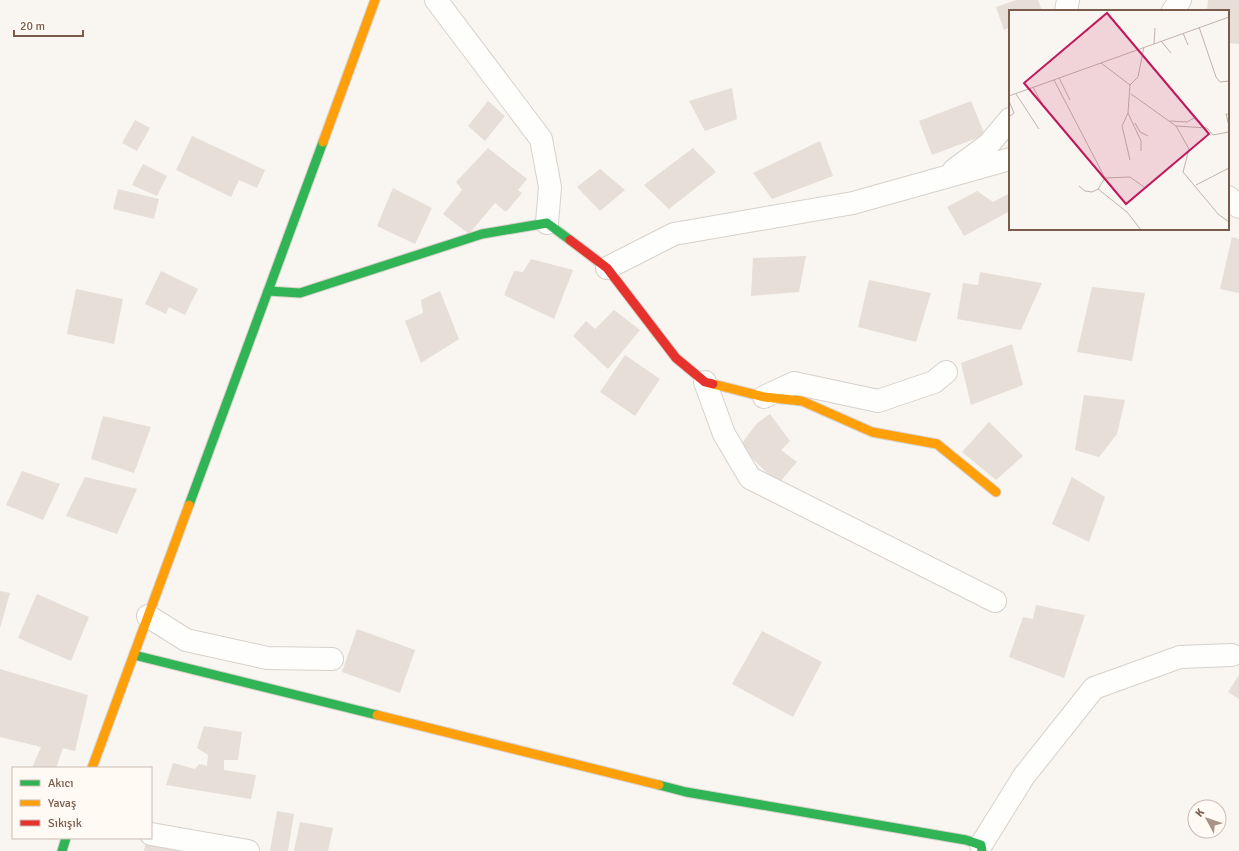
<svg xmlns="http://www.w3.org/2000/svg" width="1239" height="851" font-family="Signika,sans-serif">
<rect width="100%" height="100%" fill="#f9f5f0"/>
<g fill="#e6ded7">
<path d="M 1016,0 L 1038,0 L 1042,11 L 1010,11 L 1010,27 L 1004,30 L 996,7 Z"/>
<path d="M 1208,0 L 1239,0 L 1239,44 L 1228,43 L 1228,11 L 1207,11 Z"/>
<path d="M 732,88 L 737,119 L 705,131 L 689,101 Z"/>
<path d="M 488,101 L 505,116 L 485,141 L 468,126 Z"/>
<path d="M 971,101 L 985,135 L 932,155 L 919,121 Z"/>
<path d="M 135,120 L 150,128 L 137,151 L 122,143 Z"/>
<path d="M 192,136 L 265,170 L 257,188 L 239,180 L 231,197 L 176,170 Z"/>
<path d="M 820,141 L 833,176 L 772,199 L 753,173 Z"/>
<path d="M 488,148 L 527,179 L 518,190 L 522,193 L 506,212 L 495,203 L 469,234 L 443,214 L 462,190 L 456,182 Z"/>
<path d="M 693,148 L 716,172 L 669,209 L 644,185 Z"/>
<path d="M 143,164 L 167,176 L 157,196 L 132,185 Z"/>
<path d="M 600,169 L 625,190 L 600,211 L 577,187 Z"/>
<path d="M 393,188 L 432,208 L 415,244 L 377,226 Z"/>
<path d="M 118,189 L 159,199 L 154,219 L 113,209 Z"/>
<path d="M 977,191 L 993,202 L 1010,193 L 1010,211 L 964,236 L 947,207 Z"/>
<path d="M 1232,237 L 1239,239 L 1239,293 L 1220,289 Z"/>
<path d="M 806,256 L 799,292 L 751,296 L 753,258 Z"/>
<path d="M 531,259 L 573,270 L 554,319 L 504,295 L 514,271 L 523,272 Z"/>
<path d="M 161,271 L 198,289 L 185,315 L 169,307 L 166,314 L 145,304 Z"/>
<path d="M 980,272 L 1042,283 L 1021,330 L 957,319 L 963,283 L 978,285 Z"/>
<path d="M 869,280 L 931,293 L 916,342 L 858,327 Z"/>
<path d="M 1092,287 L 1145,293 L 1132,361 L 1077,352 Z"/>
<path d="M 76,289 L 123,299 L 114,344 L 67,334 Z"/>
<path d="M 440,291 L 459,339 L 421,363 L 405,321 L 423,313 L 421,300 Z"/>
<path d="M 614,310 L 640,330 L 608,369 L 573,336 L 586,321 L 595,329 Z"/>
<path d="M 1012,344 L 1023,385 L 971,405 L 961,363 Z"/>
<path d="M 625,355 L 660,379 L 635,416 L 600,392 Z"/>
<path d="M 1084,395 L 1125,400 L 1117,434 L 1099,457 L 1075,450 Z"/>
<path d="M 770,414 L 790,441 L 781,450 L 797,462 L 778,484 L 740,446 L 757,423 Z"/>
<path d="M 103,416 L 151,427 L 134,473 L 91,459 Z"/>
<path d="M 989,422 L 1023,456 L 996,480 L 962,452 Z"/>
<path d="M 22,471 L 60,484 L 43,520 L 6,505 Z"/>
<path d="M 85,477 L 137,489 L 117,534 L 66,516 Z"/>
<path d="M 1072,477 L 1105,497 L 1089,542 L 1052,524 Z"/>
<path d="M 0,591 L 10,593 L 0,628 Z"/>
<path d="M 37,594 L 89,617 L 71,661 L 18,638 Z"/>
<path d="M 1036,605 L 1085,615 L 1064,678 L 1009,657 L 1023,617 L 1033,619 Z"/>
<path d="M 357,629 L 415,650 L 400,693 L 342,672 Z"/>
<path d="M 762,631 L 822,662 L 793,717 L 732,684 Z"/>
<path d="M 0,669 L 88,695 L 75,751 L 63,748 L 56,768 L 32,768 L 41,747 L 0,737 Z"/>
<path d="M 1239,675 L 1239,699 L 1228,692 Z"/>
<path d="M 204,726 L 242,732 L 238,760 L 224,760 L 224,770 L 256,775 L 251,799 L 166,785 L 173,763 L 195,769 L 199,764 L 207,766 L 208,755 L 197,748 Z"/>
<path d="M 277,811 L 294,814 L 288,851 L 270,851 Z"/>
<path d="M 300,822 L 333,828 L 328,851 L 294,851 Z"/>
<path d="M 146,841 L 186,851 L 144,851 Z"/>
</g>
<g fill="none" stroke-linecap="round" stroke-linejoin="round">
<defs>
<g id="street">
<path d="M 436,0 L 541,139 L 550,187 L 547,223"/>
<path d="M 1066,11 L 1068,0"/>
<path d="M 1173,11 L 1180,0"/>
<path d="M 954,170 L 989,144 L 1010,119"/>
<path d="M 1228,197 L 1239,207"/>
<path d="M 607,268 L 674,234 L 853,203 L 1010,159"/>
<path d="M 705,382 L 724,434 L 750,478 L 995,601"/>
<path d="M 764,397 L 794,383 L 878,401 L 934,382 L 946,372"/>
<path d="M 148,616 L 186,640 L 267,658 L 332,659"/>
<path d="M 151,834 L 248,851"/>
<path d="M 981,845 L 1024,776 L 1094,688 L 1180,657 L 1232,655"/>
</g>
<g id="fast">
<path d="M 268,291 L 300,293 L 482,234 L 547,223 L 570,240"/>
<path d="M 189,505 L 323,142"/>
<path d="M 134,655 L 377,715"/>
<path d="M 659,785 L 686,792 L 966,840 L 981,845 L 982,851"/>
<path d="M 62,851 L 66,838"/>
</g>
<g id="slow">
<path d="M 323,142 L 375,0"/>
<path d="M 713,384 L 764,397 L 802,401 L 872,432 L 937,444 L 996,492"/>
<path d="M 377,715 L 659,785"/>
<path d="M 92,768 L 189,505"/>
</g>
<path id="jam" d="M 570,240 L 607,268 L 676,358 L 705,382 L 713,384"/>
</defs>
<use href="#street" stroke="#d7d1cb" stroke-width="24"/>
<use href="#fast" stroke="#d9d2cb" stroke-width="11"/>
<use href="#slow" stroke="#d9d2cb" stroke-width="11"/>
<use href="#jam" stroke="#d9d2cb" stroke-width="11"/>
<use href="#street" stroke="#fefefd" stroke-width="22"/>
<use href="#fast" stroke="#30b455" stroke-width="9"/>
<use href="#slow" stroke="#ff9f0a" stroke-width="9"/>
<use href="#jam" stroke="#e5322d" stroke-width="9"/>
</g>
<g transform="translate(1009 10)">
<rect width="220" height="220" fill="#f9f5f0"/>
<path fill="none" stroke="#c2b3aa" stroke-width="1" d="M 190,17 L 207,67 L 211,72 L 220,71M 174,23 L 179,35M 152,31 L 162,43M 145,34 L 146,18M 92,53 L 121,75 L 119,103 L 132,131 L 132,141M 50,68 L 61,90M 45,70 L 96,168 L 89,179 L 83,182 L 76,181 L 70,176M 121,75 L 129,67 L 135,37M 24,77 L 36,99M 7,84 L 30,119M 122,84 L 167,116 L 180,139 L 174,162 L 209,204 L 220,212M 0,86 L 220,7M 0,91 L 5,103 L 1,106M 119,103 L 113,116 L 121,150M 220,104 L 217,104 L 220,116M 161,111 L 178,112 L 187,107M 126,113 L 131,122 L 139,126M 167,116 L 198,118 L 204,125 L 220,122M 96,168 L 121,167 L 135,177M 187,175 L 220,158M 89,179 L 118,202 L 132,220"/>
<path fill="#c2185b" fill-opacity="0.15" stroke="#c2185b" stroke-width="2" d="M 98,3 L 200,124 L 117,194 L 15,73 Z"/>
<rect width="220" height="220" fill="none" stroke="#7a5c4d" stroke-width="2"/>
</g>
<rect x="12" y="767" width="140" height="72" fill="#fffaf3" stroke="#cabbb1"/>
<rect x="20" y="780" width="20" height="6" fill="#30b455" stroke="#cabbb1"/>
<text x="48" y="787" font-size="12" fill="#7a5c4d">Akıcı</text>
<rect x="20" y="800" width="20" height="6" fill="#ff9f0a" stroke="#cabbb1"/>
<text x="48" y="807" font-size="12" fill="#7a5c4d">Yavaş</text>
<rect x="20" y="820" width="20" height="6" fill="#e5322d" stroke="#cabbb1"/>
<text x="48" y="827" font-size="12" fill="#7a5c4d">Sıkışık</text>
<g transform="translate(1207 819) rotate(310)"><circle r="19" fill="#fffaf3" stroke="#cabbb1"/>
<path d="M0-3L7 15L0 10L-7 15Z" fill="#a69286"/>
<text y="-6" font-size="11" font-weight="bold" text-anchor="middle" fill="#7a5c4d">K</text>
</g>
<path d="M14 30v6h69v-6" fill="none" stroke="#7a5c4d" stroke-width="2"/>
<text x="20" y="30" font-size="12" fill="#7a5c4d" stroke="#fffaf3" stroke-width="3" paint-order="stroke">20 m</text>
</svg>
